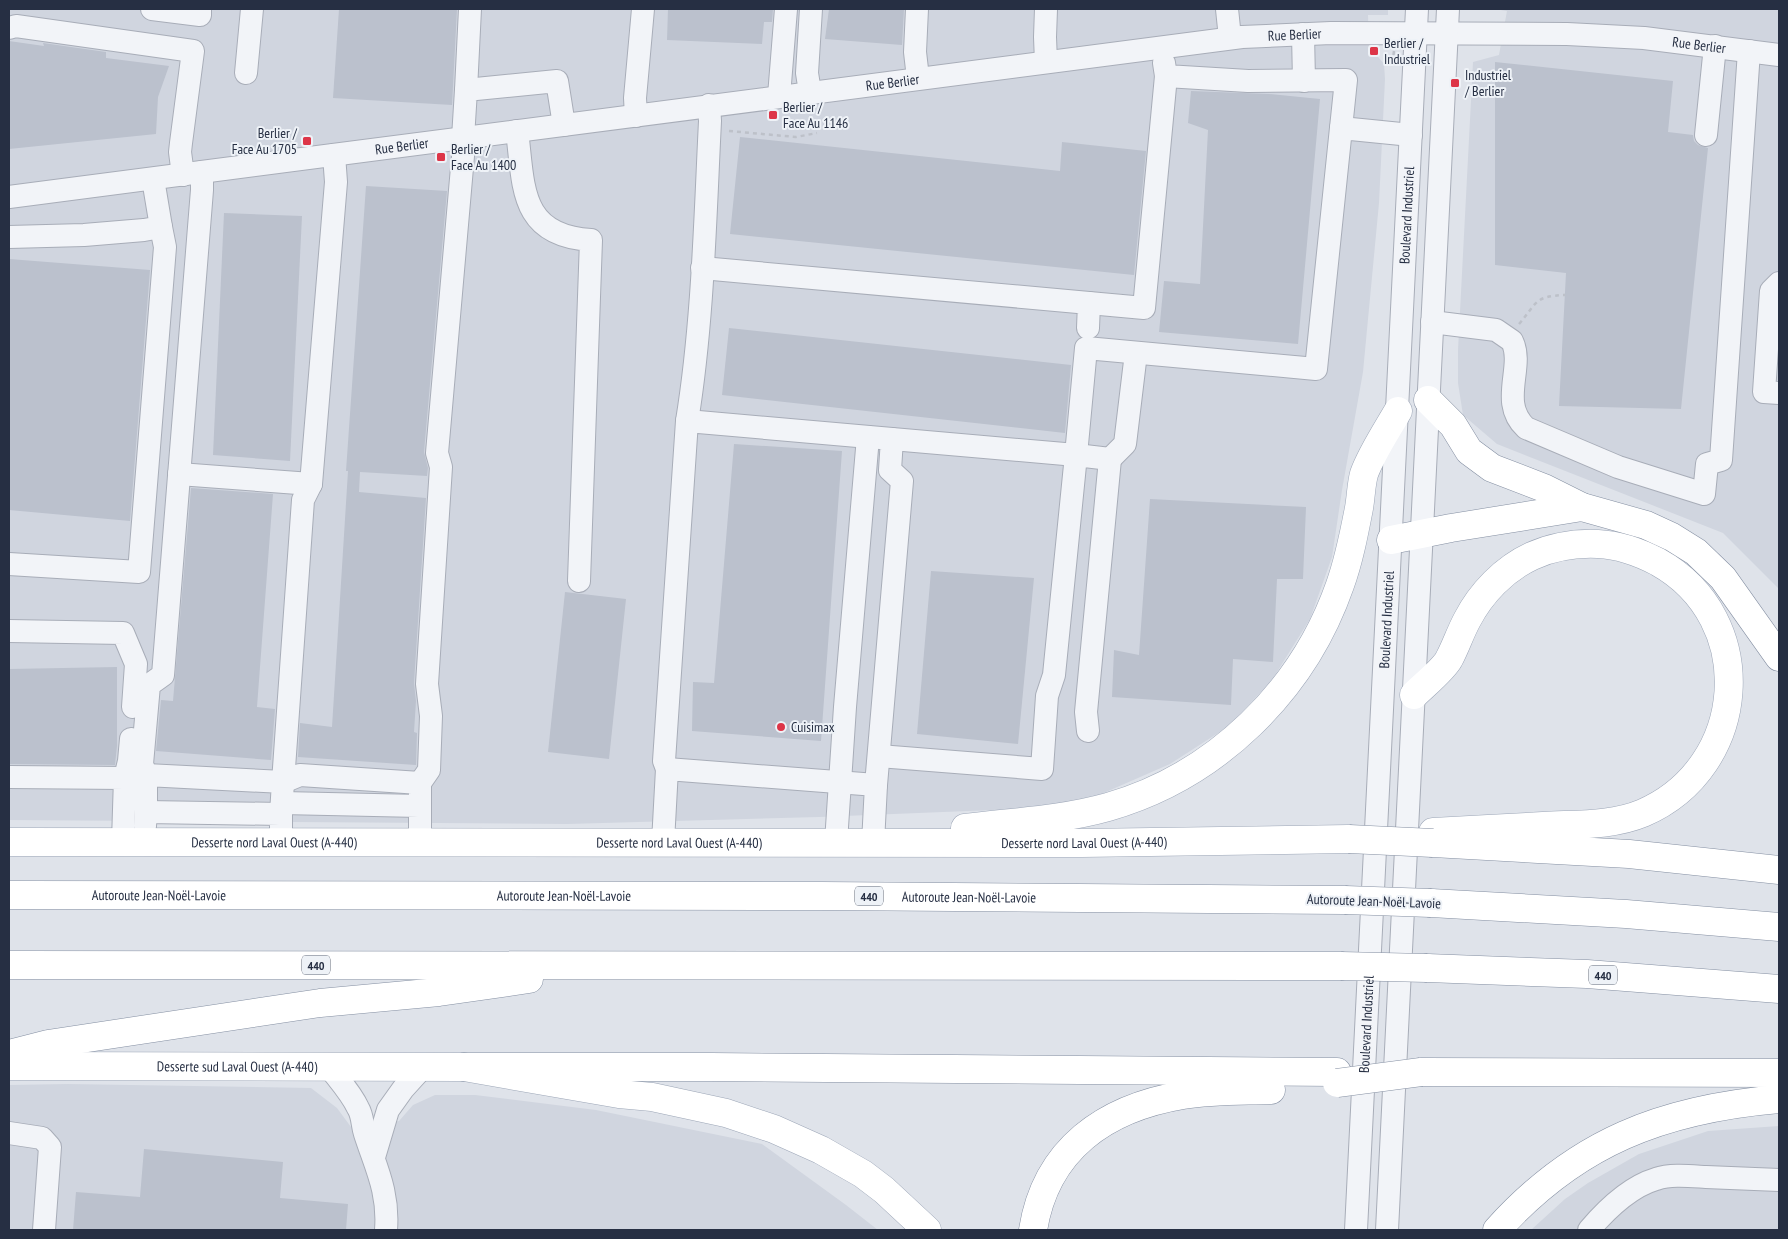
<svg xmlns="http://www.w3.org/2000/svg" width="1788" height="1239" font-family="'PT Sans Narrow',sans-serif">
<rect width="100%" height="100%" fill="#dfe3ea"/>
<g fill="#d0d5df">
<path d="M 9,9 L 1388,9 L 1388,15 L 1368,15 L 1369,53 L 1378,57 L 1384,64 L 1385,79 L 1379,203 L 1363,372 L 1342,490 L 1332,557 L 1310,619 L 1272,680 L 1229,726 L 1170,764 L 1099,795 L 1041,808 L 819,817 L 567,824 L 9,820 Z"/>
<path d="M 1494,9 L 1779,9 L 1779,589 L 1723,533 L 1497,444 L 1463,415 L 1458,383 L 1458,350 L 1473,62 L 1499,55 L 1507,11 Z"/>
<path d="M 68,1084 L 311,1088 L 337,1108 L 351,1127 L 399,1121 L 413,1105 L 435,1095 L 475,1095 L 596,1110 L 762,1144 L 846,1205 L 878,1230 L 9,1230 L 9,1085 Z"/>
<path d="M 1779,1126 L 1779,1230 L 1531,1230 L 1565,1199 L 1588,1183 L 1639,1154 L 1708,1131 Z"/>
</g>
<g fill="#bbc1cd">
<path d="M 339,9 L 457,9 L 452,105 L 333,98 Z"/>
<path d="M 668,9 L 773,9 L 772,22 L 764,22 L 762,44 L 667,40 Z"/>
<path d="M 829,9 L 904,9 L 902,45 L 825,39 Z"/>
<path d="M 9,41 L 44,46 L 43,43 L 106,52 L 106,58 L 169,66 L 158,97 L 156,134 L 9,149 Z"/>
<path d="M 1495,62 L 1673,81 L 1668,132 L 1693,135 L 1694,141 L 1698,145 L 1708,148 L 1681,409 L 1559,406 L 1566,273 L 1495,265 Z"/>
<path d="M 1191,91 L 1269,94 L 1320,99 L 1298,344 L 1159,332 L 1164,281 L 1200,284 L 1208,130 L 1188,123 Z"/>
<path d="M 740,137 L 1060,171 L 1062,142 L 1146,151 L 1134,275 L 730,234 Z"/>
<path d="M 366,186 L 447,191 L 424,452 L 428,468 L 427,476 L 360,472 L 359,492 L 426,498 L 414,683 L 416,701 L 414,732 L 417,733 L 416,765 L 298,757 L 300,723 L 332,727 L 348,471 L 346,471 Z"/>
<path d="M 224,213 L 302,216 L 290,461 L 213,455 Z"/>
<path d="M 9,259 L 150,270 L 130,521 L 9,510 Z"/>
<path d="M 729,328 L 1071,365 L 1065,433 L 722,395 Z"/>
<path d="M 734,444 L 842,451 L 821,741 L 692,731 L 693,682 L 714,683 Z"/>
<path d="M 191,488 L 273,494 L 257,707 L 275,709 L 271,760 L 156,751 L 161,700 L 173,701 Z"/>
<path d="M 1150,499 L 1306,507 L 1303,579 L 1277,579 L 1273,662 L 1233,659 L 1231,705 L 1112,697 L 1114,650 L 1139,655 Z"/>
<path d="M 931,571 L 1034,578 L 1018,744 L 917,734 Z"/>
<path d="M 565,592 L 626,599 L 609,759 L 548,752 Z"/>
<path d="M 117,667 L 117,746 L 115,765 L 9,764 L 9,669 Z"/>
<path d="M 144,1149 L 283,1162 L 280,1198 L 348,1204 L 346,1230 L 73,1230 L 76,1192 L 140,1197 Z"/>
</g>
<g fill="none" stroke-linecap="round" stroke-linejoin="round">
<defs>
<g id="minor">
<path d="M 152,9 L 200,15 L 200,9"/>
<path d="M 917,9 L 915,52 L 918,78"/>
<path d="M 1227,9 L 1230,38"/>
<path d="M 9,28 L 16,26 L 193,51 L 181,143 L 180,152 L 183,175"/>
<path d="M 1303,34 L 1304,81"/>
<path d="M 1046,62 L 1045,37 L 1046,9"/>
<path d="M 1164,63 L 1166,76 L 1248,81 L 1346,80 L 1341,128"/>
<path d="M 246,73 L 252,9"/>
<path d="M 466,90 L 470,9"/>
<path d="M 810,92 L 807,73 L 811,9"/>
<path d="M 779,96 L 786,9"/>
<path d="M 636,116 L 635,98 L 643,9"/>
<path d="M 517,131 C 524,186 519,236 591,240 L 579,581"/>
<path d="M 1706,135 L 1715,46"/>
<path d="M 334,155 L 336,182 L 311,484 L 303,500 L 283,782 L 300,775 L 420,783 L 420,806"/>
<path id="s1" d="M 9,197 L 1242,37 L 1331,33 L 1567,34 L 1644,38 L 1779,55"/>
<path d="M 9,237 L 84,235 L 144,230 L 161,227 L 153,179"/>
<path d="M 702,268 L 1089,303 L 1088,328"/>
<path d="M 1779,283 L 1771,291 L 1764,392 L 1779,393"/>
<path d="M 1089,303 L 1144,308 L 1166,76"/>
<path d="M 1432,322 L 1496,330 L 1512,341 C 1525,367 1498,402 1526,428 L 1618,467 L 1704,494 L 1707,464 L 1721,460 L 1749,51"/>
<path d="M 687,421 C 703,322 705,221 710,121 L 709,105"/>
<path d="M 892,439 L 1076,455 L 1086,348 L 1316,369 L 1341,128 L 1411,135"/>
<path d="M 1110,459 L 1125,444 L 1136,353"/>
<path d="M 179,474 L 311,484"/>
<path d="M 9,564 L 139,572 L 165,247 L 161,227"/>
<path d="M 9,631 L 123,633 L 136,664 L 133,707"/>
<path d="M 879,756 L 1042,769 L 1047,696 L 1054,675 L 1076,455 L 1110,459 L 1086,712 L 1088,731"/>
<path d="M 667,769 L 664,761 L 687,421 L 892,439 L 890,470 L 902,481 L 876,785"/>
<path d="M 146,775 L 142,764 L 149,685 L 163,675 L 202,190 L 202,172"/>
<path d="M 9,777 L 125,778 L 123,841"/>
<path d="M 125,778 L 129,761 L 131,739"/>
<path d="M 420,783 L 429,770 L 431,716 L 427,684 L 441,467 L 437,453 L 463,156 L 463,138 L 466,90 L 557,81 L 564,125"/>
<path d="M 282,803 L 420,806 L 420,842"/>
<path d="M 146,812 L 146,775 L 283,782 L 281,814"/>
<path d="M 145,826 L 146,812 L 281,814 L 281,828"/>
<path d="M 663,842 L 667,769 L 876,785 L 873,843"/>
<path d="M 836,842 L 845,707 L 868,437"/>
<path d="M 329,1067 C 339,1080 351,1093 358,1108 C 363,1116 362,1125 365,1134 C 376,1168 389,1192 386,1230"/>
<path d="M 9,1133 L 42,1138 L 50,1147 L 44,1230"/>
<path d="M 374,1157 L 388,1110 L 403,1089 L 423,1067"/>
<path id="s2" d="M 1356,1230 L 1417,9"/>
<path d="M 1387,1230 L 1448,9"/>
<path d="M 1589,1230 C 1606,1210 1629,1187 1656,1179 C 1671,1174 1689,1176 1706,1177 C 1730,1178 1755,1179 1779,1180"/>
</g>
<g id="major">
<path d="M 1414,695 C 1423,686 1444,669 1449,659 C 1456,646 1460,633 1467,620 C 1481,593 1504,569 1532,556 C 1552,547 1576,543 1598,544 C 1619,545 1639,552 1658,562 C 1760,619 1749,767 1643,813 C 1612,826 1576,824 1543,826 C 1506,828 1470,830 1433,832"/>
<path d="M 965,828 C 1013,822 1062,820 1108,807 C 1216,776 1303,691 1340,585 C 1349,560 1354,534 1359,508 C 1361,497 1361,485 1364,474 C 1371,454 1387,430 1398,411"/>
<path id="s3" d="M 9,842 L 1082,843 L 1349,839"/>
<path id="s4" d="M 9,1066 L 464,1067 L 619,1094 L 652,1097 L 726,1113 L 774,1129 L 821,1150 L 863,1174 L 884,1190 L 927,1230"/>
</g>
<g id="highway">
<path d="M 1428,400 L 1453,425 L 1469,451 L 1492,468 L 1544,488 L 1582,507 L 1646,525 L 1672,537 L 1696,552 L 1723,578 L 1779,657"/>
<path d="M 1391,540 L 1451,528 L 1582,507"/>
<path d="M 1433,843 L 1629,854 L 1779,870"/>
<path id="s5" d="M 9,895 L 822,896 L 1345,900"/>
<path d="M 1431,903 L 1626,914 L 1779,927"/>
<path d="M 9,965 L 1341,966"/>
<path d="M 1427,968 L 1587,974 L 1779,989"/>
<path d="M 9,1054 L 48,1044 L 320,1003 L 439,992 L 529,979"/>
<path d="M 464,1067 L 711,1067 L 1337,1072"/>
<path d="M 1421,1072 L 1779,1073"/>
<path d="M 1033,1230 C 1046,1149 1105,1108 1183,1095 C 1212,1090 1241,1091 1271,1090"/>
<path d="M 1497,1230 C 1576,1142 1663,1109 1779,1099"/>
</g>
</defs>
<use href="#minor" stroke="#a8adb8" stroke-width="24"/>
<use href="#major" stroke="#9ca6b7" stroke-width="29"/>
<use href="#highway" stroke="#848fa2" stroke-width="29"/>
<g stroke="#bdc1c9" stroke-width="2.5" stroke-dasharray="4 4" stroke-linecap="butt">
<path d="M 1394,51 L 1393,58 L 1397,62"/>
<path d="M 729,131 L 796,137 L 817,133"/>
<path d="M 1519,324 C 1537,303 1534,296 1565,295"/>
</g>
<use href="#minor" stroke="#f2f4f8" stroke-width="22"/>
<use href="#major" stroke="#fff" stroke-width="28"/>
<use href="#highway" stroke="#fff" stroke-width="28"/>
<defs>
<g id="highway-bridge">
<path d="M 1349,839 L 1433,843"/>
<path d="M 1345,900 L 1431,903"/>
<path d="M 1341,966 L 1427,968"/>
<path d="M 1337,1083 L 1421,1072"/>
</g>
</defs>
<use href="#highway-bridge" stroke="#848fa2" stroke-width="29" stroke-linecap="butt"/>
<use href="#highway-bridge" stroke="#fff" stroke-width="28"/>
</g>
<g fill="#dd3548" stroke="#eef2f7" stroke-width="2">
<rect x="1369" y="46" width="10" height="10" rx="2.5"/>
<rect x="1450" y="78" width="10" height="10" rx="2.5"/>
<rect x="768" y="110" width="10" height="10" rx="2.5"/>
<rect x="302" y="136" width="10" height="10" rx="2.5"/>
<rect x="436" y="152" width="10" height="10" rx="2.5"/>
<circle cx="781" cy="727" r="5"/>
</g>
<g text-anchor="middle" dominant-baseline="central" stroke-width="4" stroke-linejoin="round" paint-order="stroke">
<g fill="#eef2f7" stroke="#626a79" stroke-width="1">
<rect x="855" y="886.5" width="28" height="19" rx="4"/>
<rect x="302" y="955.5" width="28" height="19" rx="4"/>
<rect x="1589" y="965.5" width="28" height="19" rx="4"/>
</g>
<g font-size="12" font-weight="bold" fill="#262f43">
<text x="869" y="896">440</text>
<text x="316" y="965">440</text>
<text x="1603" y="975">440</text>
</g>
<g font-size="14" fill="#262f43" stroke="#eef2f7">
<text stroke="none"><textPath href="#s1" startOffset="1296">Rue Berlier</textPath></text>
<text stroke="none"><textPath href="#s1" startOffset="1701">Rue Berlier</textPath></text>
<text stroke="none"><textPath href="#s1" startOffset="891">Rue Berlier</textPath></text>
<text stroke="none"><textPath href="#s1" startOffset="396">Rue Berlier</textPath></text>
<text stroke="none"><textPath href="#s2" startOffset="1016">Boulevard Industriel</textPath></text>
<text stroke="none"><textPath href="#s2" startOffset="611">Boulevard Industriel</textPath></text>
<text stroke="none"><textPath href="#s3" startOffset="265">Desserte nord Laval Ouest (A-440)</textPath></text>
<text stroke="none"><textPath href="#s3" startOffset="670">Desserte nord Laval Ouest (A-440)</textPath></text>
<text stroke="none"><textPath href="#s3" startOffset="1075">Desserte nord Laval Ouest (A-440)</textPath></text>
<text stroke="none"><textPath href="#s5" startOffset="150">Autoroute Jean-Noël-Lavoie</textPath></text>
<text stroke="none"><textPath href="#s5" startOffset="555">Autoroute Jean-Noël-Lavoie</textPath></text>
<text stroke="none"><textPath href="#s5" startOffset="960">Autoroute Jean-Noël-Lavoie</textPath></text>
<text transform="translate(1374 901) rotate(2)">Autoroute Jean-Noël-Lavoie</text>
<text stroke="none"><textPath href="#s2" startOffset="206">Boulevard Industriel</textPath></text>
<text stroke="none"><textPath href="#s4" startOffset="228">Desserte sud Laval Ouest (A-440)</textPath></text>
</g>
<g font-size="14" fill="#262f43" stroke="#eef2f7" text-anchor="start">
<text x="1384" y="43">Berlier /<tspan x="1384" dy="16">Industriel</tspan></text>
<text x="1465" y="75">Industriel<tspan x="1465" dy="16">/ Berlier</tspan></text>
<text x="783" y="107">Berlier /<tspan x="783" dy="16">Face Au 1146</tspan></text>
<text x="297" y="133" text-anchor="end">Berlier /<tspan x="297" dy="16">Face Au 1705</tspan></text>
<text x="451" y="149">Berlier /<tspan x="451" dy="16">Face Au 1400</tspan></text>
<text x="791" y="727">Cuisimax</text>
</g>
</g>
<rect width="1788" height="1239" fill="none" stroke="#262f43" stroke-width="20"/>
</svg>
